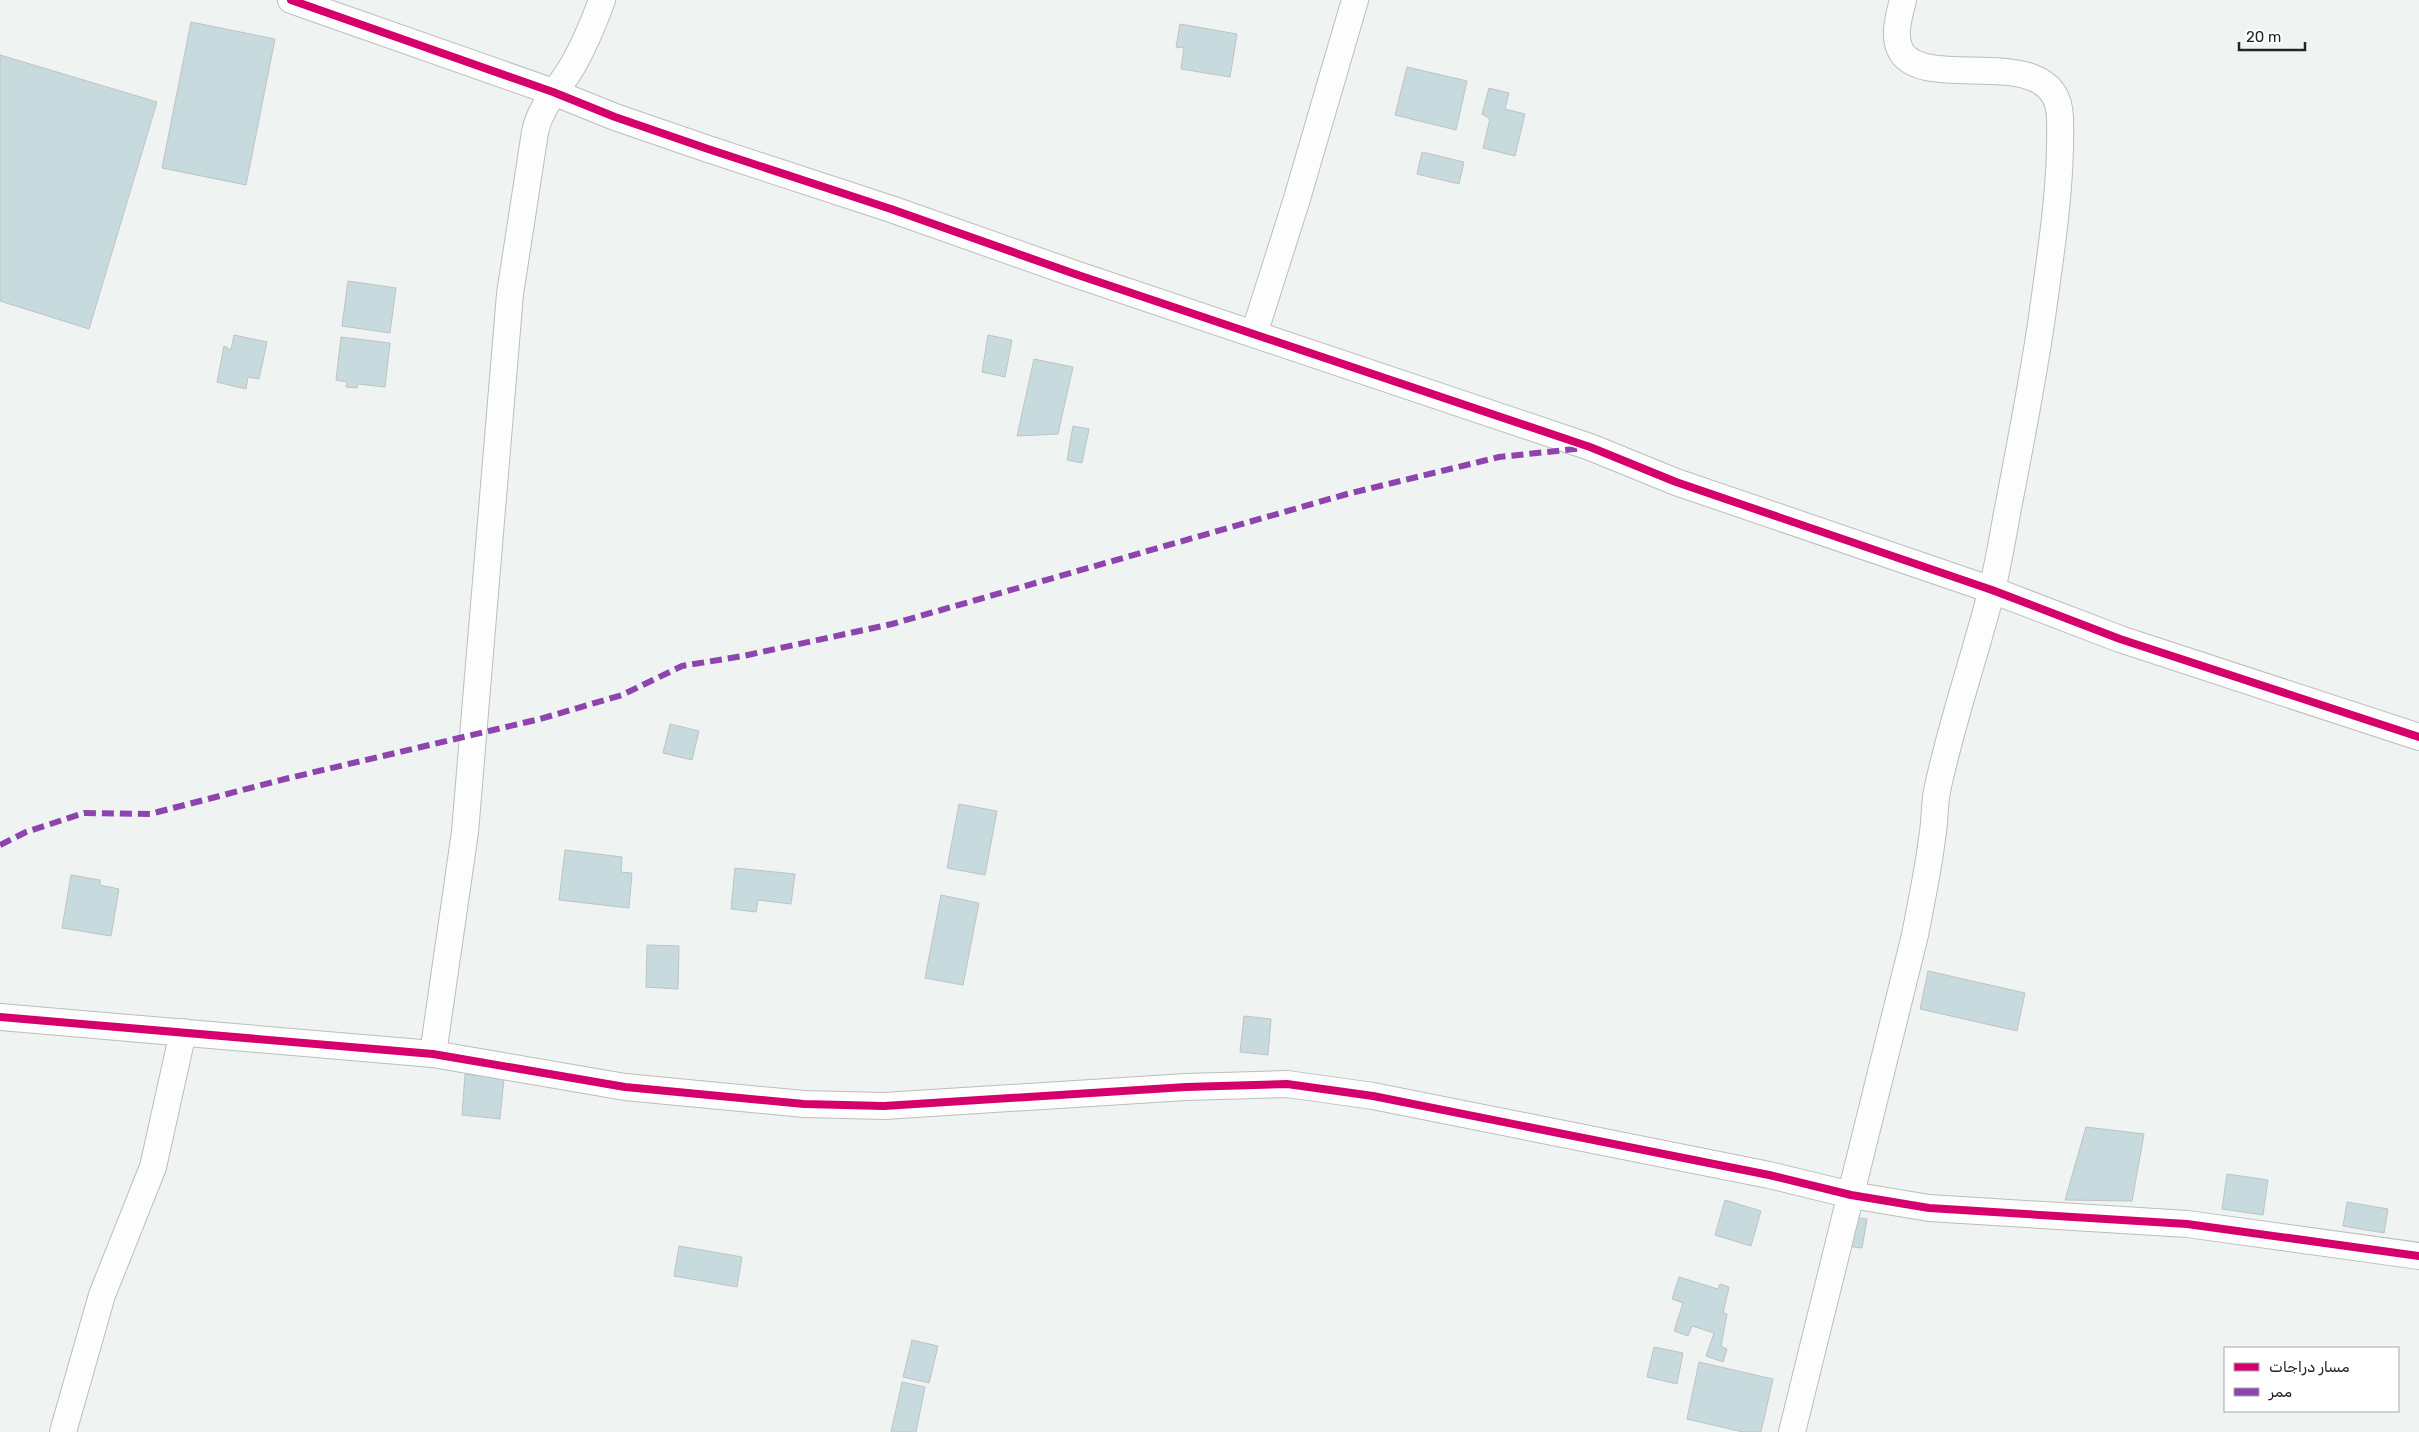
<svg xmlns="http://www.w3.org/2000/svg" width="2419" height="1432" font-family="Rubik,Vazirmatn,sans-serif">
<rect width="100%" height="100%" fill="#eff4f3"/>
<g fill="#c7dbde" stroke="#bec2c3">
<path d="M 191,22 L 275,39 L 246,185 L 162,168 Z"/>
<path d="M 1180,24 L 1237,34 L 1230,77 L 1181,69 L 1184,48 L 1176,47 Z"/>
<path d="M 0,55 L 157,102 L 89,329 L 0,301 Z"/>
<path d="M 1407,67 L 1467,81 L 1456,130 L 1395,115 Z"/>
<path d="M 1489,88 L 1509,93 L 1505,109 L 1525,114 L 1515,156 L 1483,148 L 1490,119 L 1482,114 Z"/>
<path d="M 1422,152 L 1464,162 L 1459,184 L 1417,174 Z"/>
<path d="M 348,281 L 396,288 L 390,333 L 342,326 Z"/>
<path d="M 234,335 L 267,342 L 259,379 L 248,377 L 246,389 L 217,382 L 224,346 L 231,350 Z"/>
<path d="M 988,335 L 1012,340 L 1005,377 L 982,372 Z"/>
<path d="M 341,337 L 390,343 L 385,387 L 358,384 L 357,388 L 346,387 L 347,382 L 336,380 Z"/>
<path d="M 1034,359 L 1073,367 L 1058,434 L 1017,436 Z"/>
<path d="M 1073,426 L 1089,429 L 1082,463 L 1067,460 Z"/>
<path d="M 670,724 L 699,731 L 692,760 L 663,753 Z"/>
<path d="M 959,804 L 997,811 L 985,875 L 947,868 Z"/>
<path d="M 565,850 L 622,857 L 621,872 L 632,873 L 629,908 L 559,900 Z"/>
<path d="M 735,868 L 795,874 L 791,904 L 758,900 L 756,912 L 731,909 Z"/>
<path d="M 71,875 L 100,880 L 100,885 L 119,889 L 111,936 L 62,928 Z"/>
<path d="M 941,895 L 979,903 L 963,985 L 925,978 Z"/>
<path d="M 647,945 L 679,946 L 678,989 L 646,987 Z"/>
<path d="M 1928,971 L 2025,993 L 2017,1031 L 1920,1009 Z"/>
<path d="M 1244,1016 L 1271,1019 L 1268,1055 L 1240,1052 Z"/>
<path d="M 465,1074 L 504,1078 L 500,1119 L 462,1115 Z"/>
<path d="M 2086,1127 L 2144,1134 L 2132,1201 L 2065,1200 Z"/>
<path d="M 2227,1174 L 2268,1180 L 2263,1215 L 2222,1209 Z"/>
<path d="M 1725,1200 L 1761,1211 L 1751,1246 L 1715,1235 Z"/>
<path d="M 2347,1202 L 2388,1209 L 2384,1233 L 2343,1226 Z"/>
<path d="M 1851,1217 L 1867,1219 L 1862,1248 L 1847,1246 Z"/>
<path d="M 679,1246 L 742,1257 L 737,1287 L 674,1276 Z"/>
<path d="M 1679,1277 L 1718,1289 L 1720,1284 L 1729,1287 L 1723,1313 L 1727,1314 L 1721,1346 L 1727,1349 L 1723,1362 L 1706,1356 L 1714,1333 L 1692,1326 L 1688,1336 L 1674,1331 L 1683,1303 L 1672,1299 Z"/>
<path d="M 912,1340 L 938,1346 L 929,1383 L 903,1377 Z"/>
<path d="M 1654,1347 L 1683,1353 L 1677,1384 L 1647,1377 Z"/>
<path d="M 1699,1362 L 1773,1379 L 1761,1432 L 1743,1432 L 1687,1419 Z"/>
<path d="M 902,1382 L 925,1387 L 916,1432 L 891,1432 Z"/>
</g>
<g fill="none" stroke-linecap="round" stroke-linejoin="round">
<defs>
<g id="street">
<path d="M 291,0 L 553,92 L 615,117 L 708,149 L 891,209 L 1075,274 L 1590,447 L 1676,482 L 1992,590 L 2120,639 L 2419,737"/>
<path d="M 1254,334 L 1296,202 L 1355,0"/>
<path d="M 0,1017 L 433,1054 L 625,1087 L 804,1104 L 884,1106 L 1186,1087 L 1287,1084 L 1373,1096 L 1769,1175 L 1851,1195 L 1929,1208 L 2187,1224 L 2419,1256"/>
<path d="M 433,1054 L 465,832 L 510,294 L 535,132 C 541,104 560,88 573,65 C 585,44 594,22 602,0"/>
<path d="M 63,1432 L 102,1295 L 153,1167 L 183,1032"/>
<path d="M 1792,1432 L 1915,935 C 1921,903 1928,871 1932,839 C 1935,823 1934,807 1937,791 C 1951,724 1974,659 1991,593 C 1999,563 2003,533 2009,503 C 2021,441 2033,379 2042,317 C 2051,251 2062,184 2060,118 C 2058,39 1929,93 1902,53 C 1892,38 1899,16 1903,0"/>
</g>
</defs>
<use href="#street" stroke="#babebd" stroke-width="28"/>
<use href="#street" stroke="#fdfdfd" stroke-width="26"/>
<path stroke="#8e44ad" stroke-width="6" stroke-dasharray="12 6" stroke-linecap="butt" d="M 0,845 L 26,832 L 84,813 L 150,814 L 289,778 L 540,719 L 622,695 L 682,666 L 743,656 L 892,624 L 1347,494 L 1499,457 L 1585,448"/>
<defs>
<g id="cycleway">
<path d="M 291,0 L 553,92 L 615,117 L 708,149 L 891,209 L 1075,274 L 1590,447 L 1676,482 L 1992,590 L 2120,639 L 2419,737"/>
<path d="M 0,1017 L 433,1054 L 625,1087 L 804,1104 L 884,1106 L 1186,1087 L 1287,1084 L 1373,1096 L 1769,1175 L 1851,1195 L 1929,1208 L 2187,1224 L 2419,1256"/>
</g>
</defs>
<use href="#cycleway" stroke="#fff" stroke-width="11"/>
<use href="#cycleway" stroke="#d6006c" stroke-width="8"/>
</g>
<rect x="2224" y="1347" width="175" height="65" fill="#ffffff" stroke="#a6a8a7"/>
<rect x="2234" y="1363" width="25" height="8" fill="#d6006c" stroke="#a6a8a7"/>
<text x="2269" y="1372" font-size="15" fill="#212524">مسار دراجات</text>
<rect x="2234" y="1388" width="25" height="8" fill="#8e44ad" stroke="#a6a8a7"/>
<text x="2269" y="1397" font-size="15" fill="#212524">ممر</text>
<path d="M2239 42v8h66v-8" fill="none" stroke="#212524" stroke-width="2.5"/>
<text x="2246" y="42" font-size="15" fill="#212524" stroke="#ffffff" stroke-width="4" paint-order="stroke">20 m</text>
</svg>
